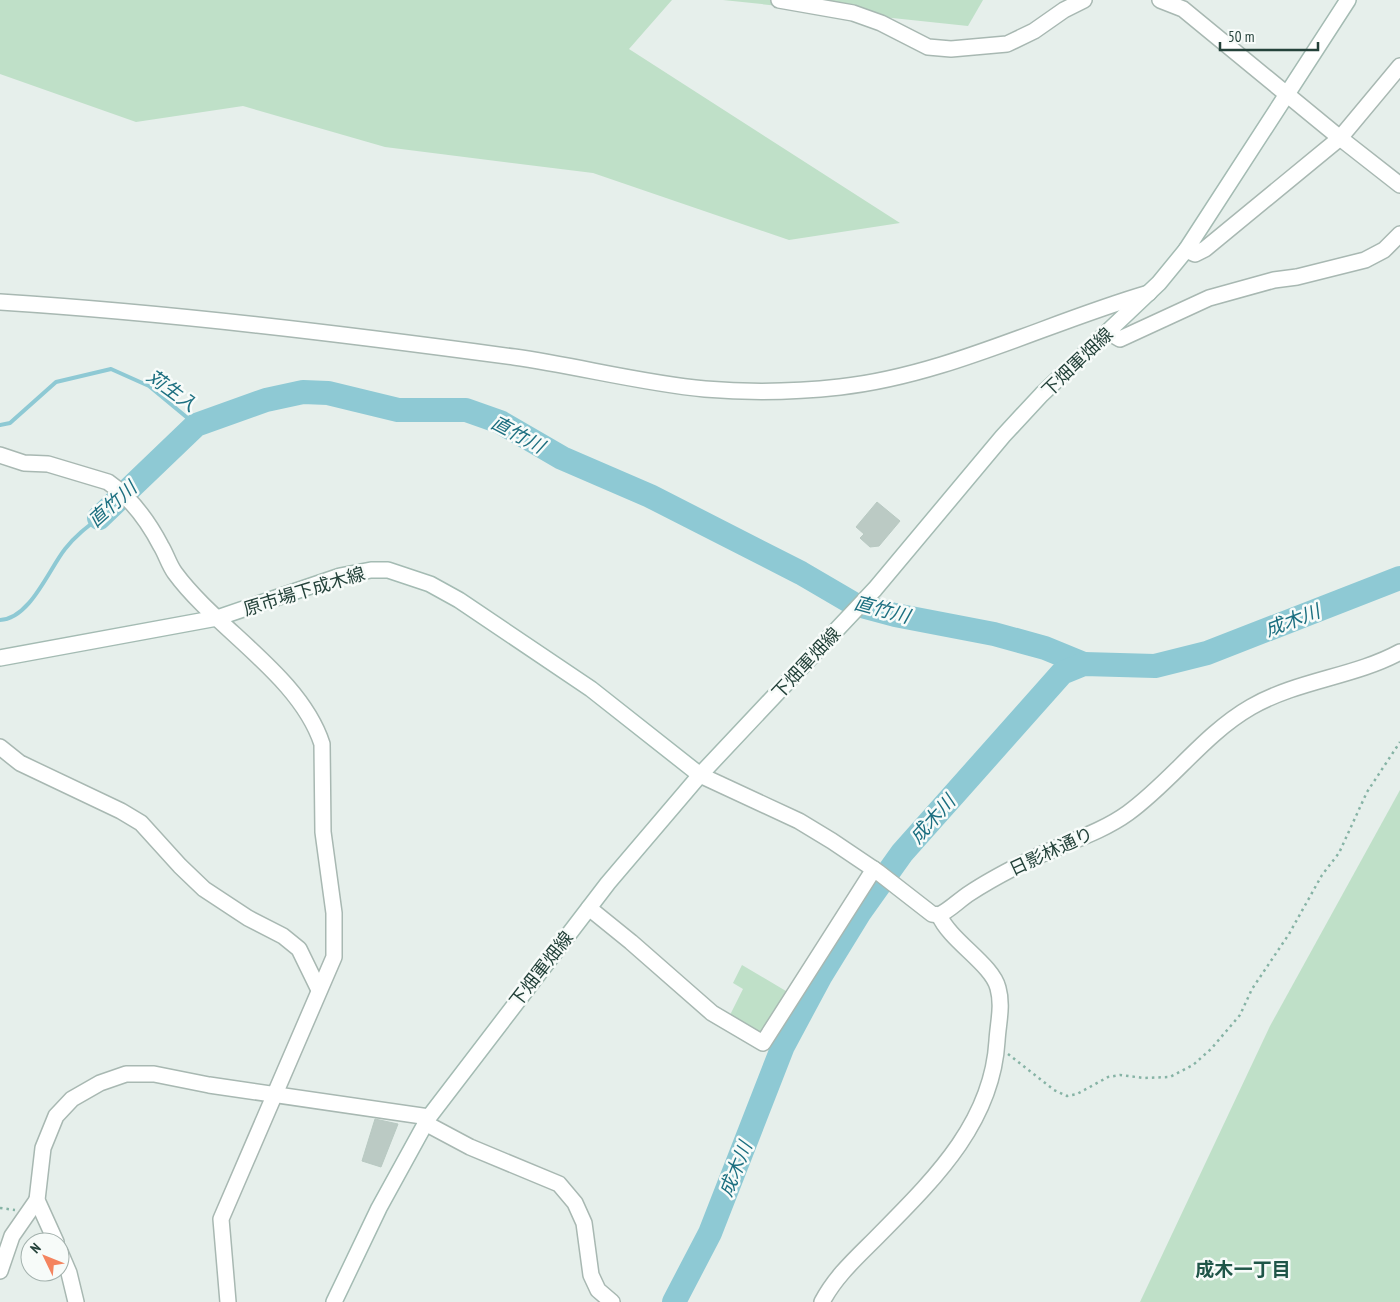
<svg xmlns="http://www.w3.org/2000/svg" width="1400" height="1302" font-family="'PT Sans Narrow','Noto Sans JP',sans-serif">
<rect width="100%" height="100%" fill="#e6efeb"/>
<g fill="#bfe0c8">
<path d="M 0,0 L 672,0 L 629,49 L 900,223 L 789,240 L 593,173 L 385,147 L 243,106 L 136,122 L 0,74 Z"/>
<path d="M 723,0 L 983,0 L 968,26 Z"/>
<path d="M 1400,790 L 1400,1302 L 1140,1302 L 1270,1026 Z"/>
<path d="M 742,965 L 791,994 L 763,1037 L 728,1019 L 743,989 L 733,983 Z"/>
</g>
<g fill="none" stroke-linecap="round" stroke-linejoin="round">
<g stroke="#8ec9d4" stroke-width="4">
<path d="M 0,425 L 10,423 L 56,382 L 111,369 L 149,386 L 196,425"/>
<path d="M 0,620 C 30,619 49,569 65,549 C 75,536 87,527 99,518"/>
</g>
<g stroke="#8ec9d4" stroke-width="24">
<path d="M 99,518 L 196,425 L 266,400 L 303,392 L 328,393 L 398,410 L 466,410 L 500,422 L 562,458 L 650,496 L 801,573 L 854,604 L 895,615 L 994,634 L 1045,648 L 1084,664"/>
<path d="M 674,1302 L 710,1233 L 783,1046 L 820,977 L 860,912 L 902,853 L 1062,673 L 1084,664 L 1155,666 L 1207,653 L 1400,578"/>
</g>
</g>
<g fill="#bbcac4" stroke="#b8c9c2">
<path d="M 877,502 L 900,521 L 879,546 L 870,547 L 860,538 L 864,534 L 856,527 Z"/>
<path d="M 375,1119 L 398,1124 L 381,1167 L 362,1161 Z"/>
</g>
<g fill="none" stroke-linecap="round" stroke-linejoin="round">
<defs>
<g id="minor">
<path d="M 779,0 L 853,13 L 881,23 L 928,47 L 951,49 L 1007,44 L 1034,31 L 1064,10 L 1084,0"/>
<path d="M 1160,0 L 1183,9 L 1340,138 L 1400,185"/>
<path d="M 1186,250 L 1195,254 L 1205,249 L 1340,138 L 1400,66"/>
<path d="M 1108,332 L 1120,339 L 1209,298 L 1274,280 L 1297,277 L 1365,260 L 1384,250 L 1400,234"/>
<path d="M 0,455 L 24,463 L 48,464 L 108,482 C 131,498 148,521 161,546 C 166,554 169,565 175,573 C 216,629 300,676 322,744 L 323,832 L 334,913 L 334,957 L 221,1219 L 228,1302"/>
<path d="M 0,747 L 20,763 L 121,811 L 141,823 L 180,866 L 204,889 L 248,918 L 283,936 L 299,949 L 319,990"/>
<path d="M 589,908 L 631,942 L 712,1013 L 763,1043 L 874,869"/>
<path d="M 425,1123 L 470,1147 L 559,1184 L 575,1203 L 584,1223 L 591,1275 L 598,1290 L 612,1302"/>
<path d="M 56,1242 L 37,1200 L 43,1148 L 56,1116 L 72,1099 L 100,1083 L 126,1074 L 154,1074 L 209,1085 L 429,1117"/>
<path d="M 60,1252 L 69,1273 L 76,1302"/>
<path d="M 0,1271 L 12,1236 L 37,1200"/>
<path d="M 822,1302 C 835,1277 855,1259 875,1239 C 931,1182 992,1125 997,1041 C 998,1023 1003,1006 998,988 C 992,964 950,941 939,915"/>
</g>
<g id="tertiary">
<path d="M 0,302 C 172,313 343,334 514,357 C 578,366 641,383 705,389 C 751,393 795,392 840,387 C 947,375 1046,323 1149,293"/>
<path d="M 700,775 L 799,821 L 832,841 L 878,872 L 932,914 L 939,915 C 950,910 959,900 970,893 C 988,881 1009,870 1029,860 C 1061,844 1099,834 1128,813 C 1172,781 1204,734 1251,707 C 1298,680 1354,677 1400,652"/>
</g>
<g id="secondary">
<path d="M 0,658 L 217,618 L 340,576 L 371,570 L 388,570 L 430,584 L 459,600 L 591,689 L 700,775"/>
<path d="M 334,1302 L 379,1208 L 429,1117 L 608,883 L 700,775 L 875,589 L 1003,436 L 1042,394 L 1159,283 L 1186,250 L 1348,0"/>
</g>
</defs>
<use href="#minor" stroke="#a8b8b2" stroke-width="18"/>
<use href="#tertiary" stroke="#a8b8b2" stroke-width="18"/>
<use href="#secondary" stroke="#a4bbb3" stroke-width="18"/>
<g stroke="#86b3a5" stroke-width="2.5" stroke-dasharray="2.5 4" stroke-linecap="butt">
<path d="M 1008,1054 L 1054,1090 L 1067,1096 L 1077,1094 L 1108,1077 L 1120,1075 L 1144,1078 L 1170,1077 L 1193,1065 L 1211,1049 L 1240,1015 L 1252,989 L 1289,934 L 1322,875 L 1339,853 L 1367,792 L 1400,742"/>
<path d="M 0,1208 L 15,1210"/>
</g>
<use href="#minor" stroke="#fff" stroke-width="15"/>
<use href="#tertiary" stroke="#fff" stroke-width="15"/>
<use href="#secondary" stroke="#fff" stroke-width="15"/>
</g>
<g text-anchor="middle" dominant-baseline="central" stroke-width="5" stroke-linejoin="round" paint-order="stroke">
<g font-size="18" fill="#24423a" stroke="#f7fbf9">
<text transform="translate(1077 362) rotate(-44)">下畑軍畑線</text>
<text transform="translate(304 591) rotate(-17)">原市場下成木線</text>
<text transform="translate(806 663) rotate(-47)">下畑軍畑線</text>
<text transform="translate(1051 851) rotate(-25)">日影林通り</text>
<text transform="translate(541 969) rotate(-52)">下畑軍畑線</text>
</g>
<g font-size="19" font-style="italic" fill="#1c6f80" stroke="#f7fbf9">
<text transform="translate(172 390) rotate(36)">苅生入</text>
<text transform="translate(518 434) rotate(28)">直竹川</text>
<text transform="translate(112 504) rotate(-42)">直竹川</text>
<text transform="translate(882 609) rotate(15)">直竹川</text>
<text transform="translate(1292 620) rotate(-21)">成木川</text>
<text transform="translate(932 819) rotate(-48)">成木川</text>
<text transform="translate(735 1169) rotate(-68)">成木川</text>
</g>
<g font-size="19" font-weight="bold" fill="#1f5548" stroke="#f7fbf9">
<text x="1243" y="1269">成木一丁目</text>
</g>
</g>
<g transform="translate(45 1257) rotate(313)"><circle r="24" fill="#f7fbf9" stroke="#a3b1ad"/>
<path d="M0-4L9 19L0 12L-9 19Z" fill="#f4845f"/>
<text y="-8" font-size="14" font-weight="bold" text-anchor="middle" fill="#24423a">N</text>
</g>
<path d="M1220 42v8h98v-8" fill="none" stroke="#24423a" stroke-width="2.5"/>
<text x="1228" y="42" font-size="15" fill="#24423a" stroke="#f7fbf9" stroke-width="4" paint-order="stroke">50 m</text>
</svg>
